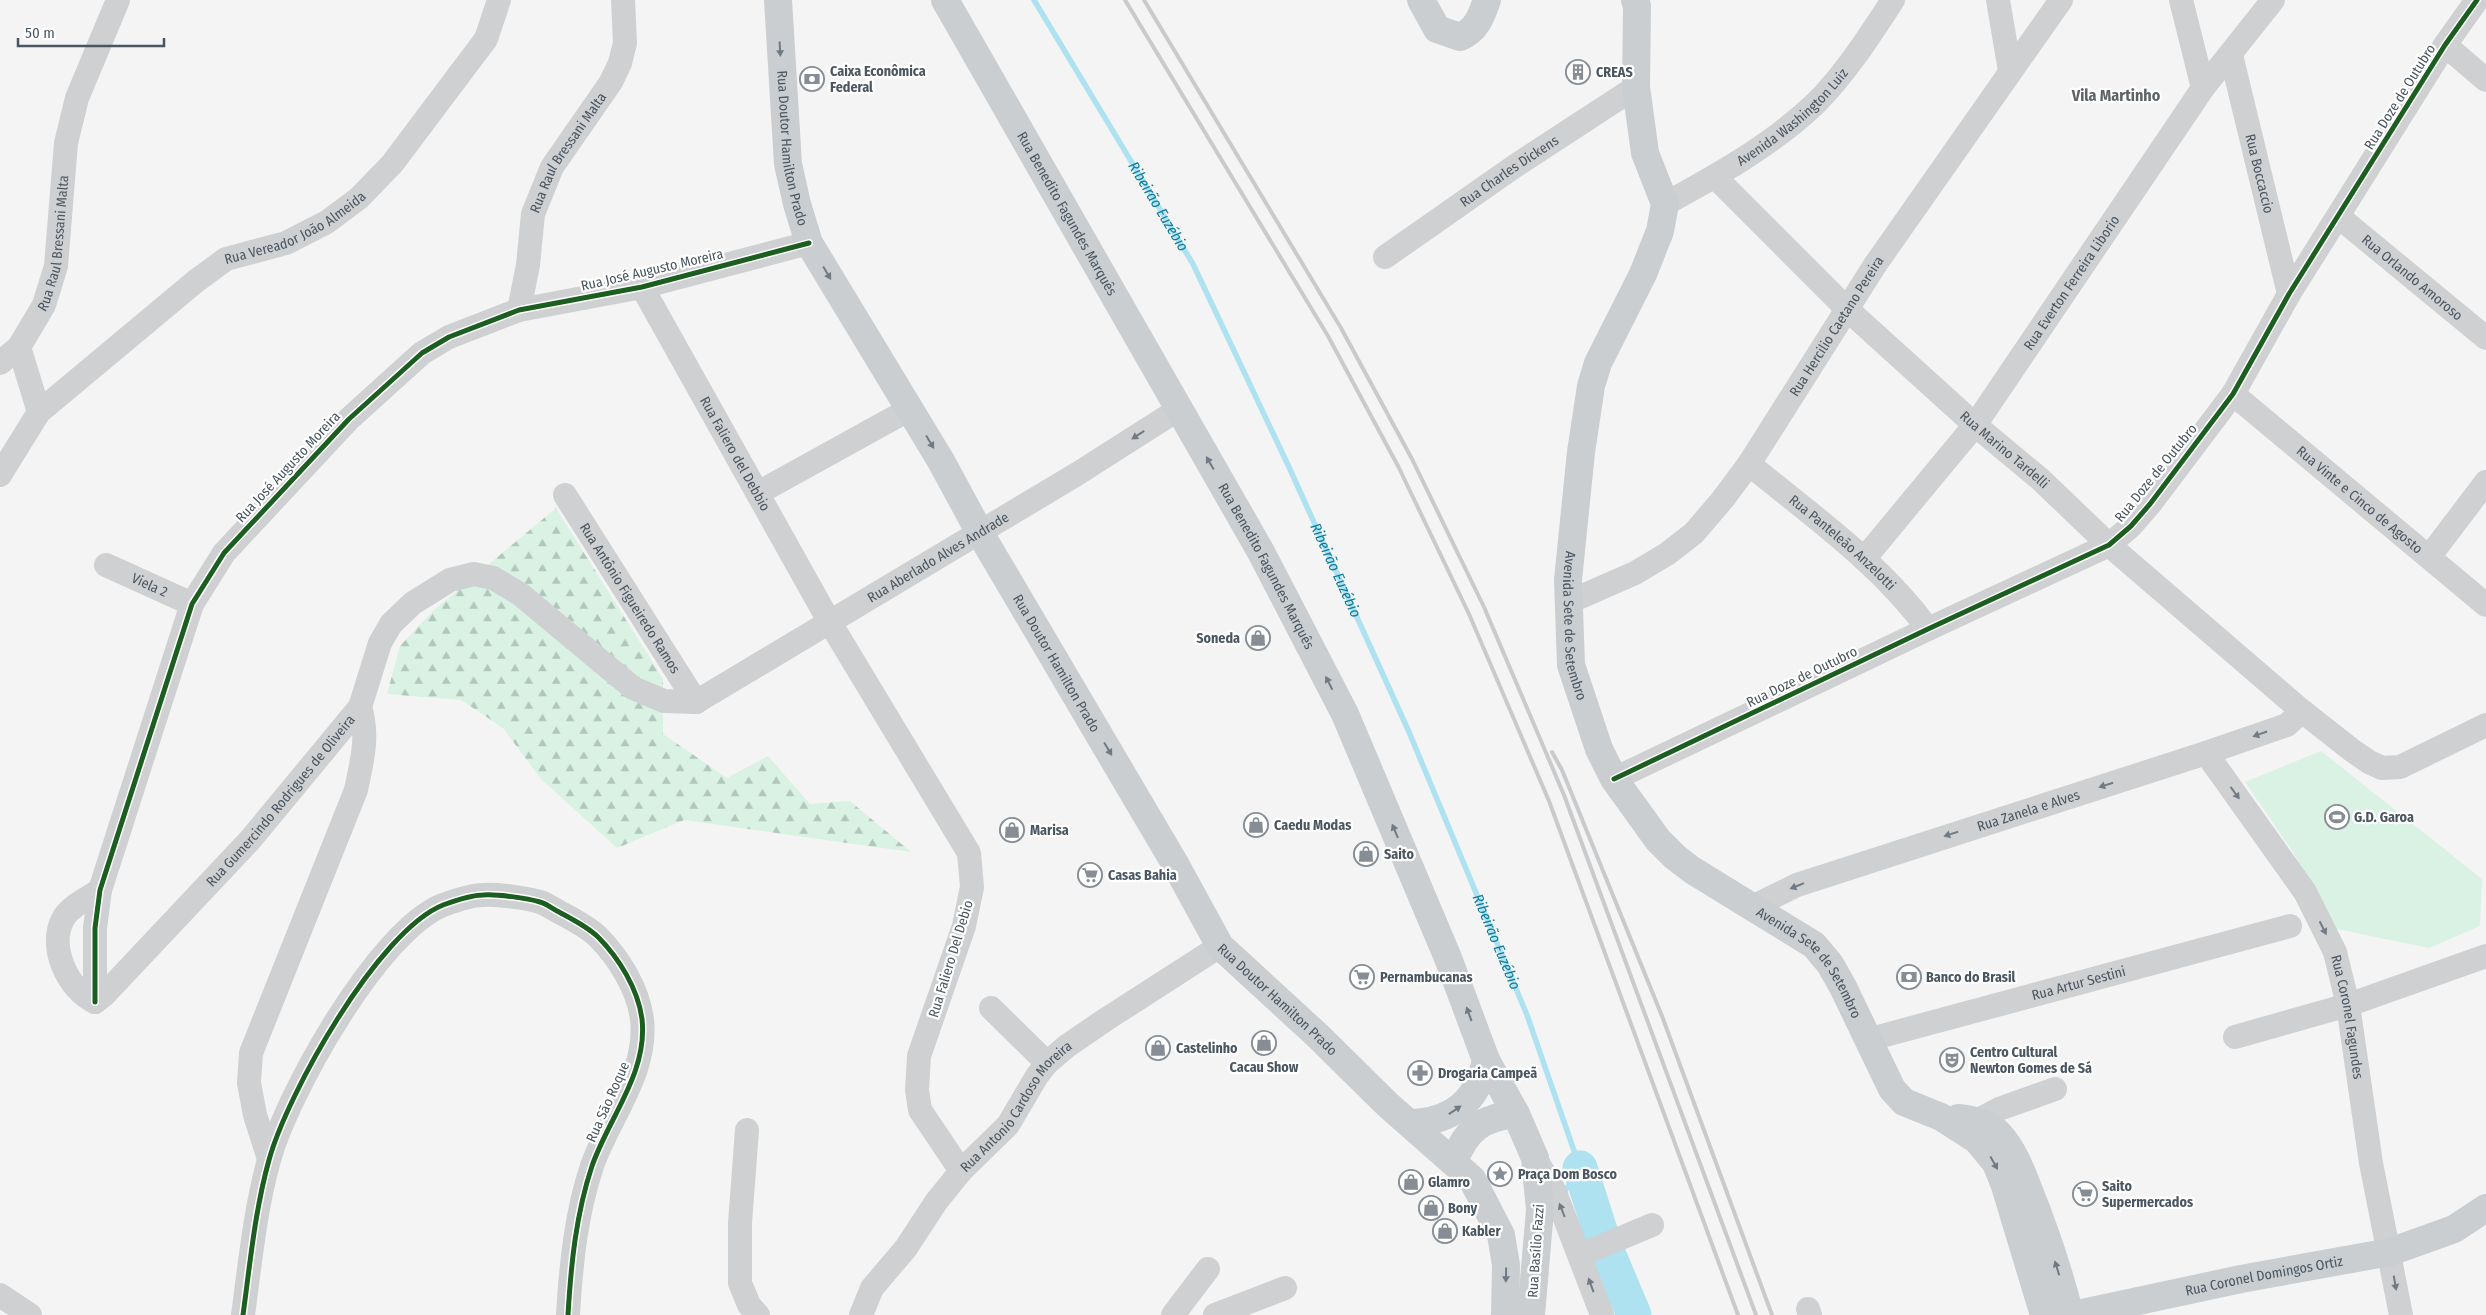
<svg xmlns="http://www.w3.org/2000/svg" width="2486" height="1315" font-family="'Fira Sans Condensed',sans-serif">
<defs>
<pattern id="forest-firs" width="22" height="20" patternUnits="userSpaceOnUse" patternTransform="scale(1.25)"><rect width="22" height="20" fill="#d9f2e3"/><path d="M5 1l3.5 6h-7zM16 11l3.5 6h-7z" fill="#b2c7bb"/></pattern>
</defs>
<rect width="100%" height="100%" fill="#f4f4f4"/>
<path fill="url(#forest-firs)" d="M 556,508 L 663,679 L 663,734 L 727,778 L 768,756 L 810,804 L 850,801 L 911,852 L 684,820 L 617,848 L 541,779 L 503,728 L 461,700 L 387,694 L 400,646 L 432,612 Z"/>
<path fill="#d9f2e3" d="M 2321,751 L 2482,879 L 2480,926 L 2429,948 L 2332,928 L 2293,852 L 2245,782 Z"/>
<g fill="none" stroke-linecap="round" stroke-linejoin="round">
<path stroke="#aee2f0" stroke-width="5.5" id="s1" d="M 1034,0 L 1193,264 L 1288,465 L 1409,732 L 1527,1015 L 1580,1168 L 1565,1191"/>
<path stroke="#aee2f0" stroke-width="35" d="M 1580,1168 L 1605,1246 L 1634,1315"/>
<g stroke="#ced0d2" stroke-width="24">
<path d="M 1998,0 L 2010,71"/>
<path d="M 2181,0 L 2203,88"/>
<path d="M 2445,45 L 2486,80"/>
<path id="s2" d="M 2231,55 L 2289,294"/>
<path id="s3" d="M 1715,177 L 1848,310 L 1975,425 L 2040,479 L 2109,545 L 2302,711 L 2353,751 L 2369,762 L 2382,768 L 2400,767 L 2486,725"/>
<path id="s4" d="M 1665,204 C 1718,175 1772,145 1816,103 C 1846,73 1870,35 1893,0"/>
<path id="s5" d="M 2339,217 L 2486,338"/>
<path id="s6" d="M 1385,257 L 1515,166 L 1636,87"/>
<path id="s7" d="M 642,287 L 829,621 L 969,853 L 972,887 L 964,926 L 919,1056 L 917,1090 L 920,1110 L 961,1171"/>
<path id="s8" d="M 519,310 L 528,265 L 533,214 L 552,167 L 611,82 L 620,63 L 625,43 L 623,0"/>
<path d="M 0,363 L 19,347"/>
<path id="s9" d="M 2233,394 L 2486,605"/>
<path id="s10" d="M 39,412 L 196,281 L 226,259 L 286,243 L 327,222 L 359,198 L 392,164 L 486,39 L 499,0"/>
<path id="s11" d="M 1749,464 C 1811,515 1880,563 1928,629"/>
<path id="s12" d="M 0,475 L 39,412 L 19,347 L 44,305 L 56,266 L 66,143 L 77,98 L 118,0"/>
<path d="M 758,493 L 910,409"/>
<path id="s13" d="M 565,495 L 696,702"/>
<path d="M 2429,557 L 2486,482"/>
<path id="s14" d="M 1864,559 L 1975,425 L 2203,88 L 2273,0"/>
<path id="s15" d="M 106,565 L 192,604"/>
<path id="s16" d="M 1569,602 L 1635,573 L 1667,554 L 1694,533 L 1723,499 L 1749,464 L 1875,265 L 2061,0"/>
<path id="s17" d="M 696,702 L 1077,474 L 1179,409"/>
<path id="s18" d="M 2206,753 L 2305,892 L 2335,952 L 2348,1005 L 2371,1163 L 2401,1315"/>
<path d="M 1614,779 L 1928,629 L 2109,545 L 2131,526 L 2150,504 L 2233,394 L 2289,294 L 2445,45 L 2477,0"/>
<path id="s19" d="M 1754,906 L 1797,885 L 2206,753 L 2287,725 L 2302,711"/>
<path d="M 95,1002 L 95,928 L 100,890 L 192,604 L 224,553 L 349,419 L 422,353 L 449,337 L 519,310 L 642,287 L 809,243"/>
<path id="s20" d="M 95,1002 L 104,995 L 250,840 L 360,707 L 380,643 L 391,624 L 413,603 L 450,580 L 474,574 L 493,578 L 520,594 L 633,688 L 664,701 L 696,702"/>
<path d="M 95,1002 C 68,990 48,947 63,919 C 70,906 88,898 100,890"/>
<path d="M 991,1008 L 1047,1063"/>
<path d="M 2235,1037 L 2348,1005 L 2486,956"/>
<path id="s21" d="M 1867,1040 L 2290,926"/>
<path d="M 1963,1128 L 1999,1109 L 2055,1089"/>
<path d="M 747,1130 L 740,1223 L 740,1283 L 749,1305 L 758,1315"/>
<path d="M 1535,1158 L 1554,1190 L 1602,1315"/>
<path d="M 269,1159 L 255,1115 L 249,1083 L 251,1053 L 356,790 C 362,761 369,736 360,707"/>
<path d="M 1580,1255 L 1652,1225"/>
<path d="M 0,1295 L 30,1315"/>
<path d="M 1808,1309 L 1810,1315"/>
<path d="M 243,1315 C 250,1264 255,1210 269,1160 C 287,1094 378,931 443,905 C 454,901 471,895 483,895 C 497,894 527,898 540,902 C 547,904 553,909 559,912 C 572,919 588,927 598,937 C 619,958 638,989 642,1019 C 648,1073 609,1117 592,1166 C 576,1214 571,1264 568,1315"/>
<path id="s22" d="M 861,1315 L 872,1288 L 906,1248 L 936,1202 L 961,1171 L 1008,1125 L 1037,1076 L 1047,1063 L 1067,1046 L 1105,1020 L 1220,946"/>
<path d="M 1173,1315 L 1208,1269"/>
<path d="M 1215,1315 L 1285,1288"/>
</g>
<g stroke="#caced1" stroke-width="28">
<path id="s23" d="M 778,0 L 788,164 L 797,204 L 809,243 L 941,461 L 980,533 L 1174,862 L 1220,946 L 1318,1036 L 1388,1105 L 1472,1179 L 1501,1235 L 1506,1265 L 1505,1315"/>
<path id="s24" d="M 945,0 L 1261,552 L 1345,714 L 1448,958 L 1486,1060 L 1516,1114 L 1535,1158 L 1540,1210 L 1531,1315"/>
<path d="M 1421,0 L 1437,29 L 1460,37 C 1477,30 1481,16 1487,0"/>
<path id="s25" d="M 1635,0 L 1637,6 L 1636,87 L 1645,153 L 1665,204 L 1660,231 L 1643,274 L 1598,363 L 1591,386 L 1581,452 L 1568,580 L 1571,665 L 1599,749 L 1614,779 L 1658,840 L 1675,857 L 1692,870 L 1814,945 L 1830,964 L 1843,987 L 1892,1089 L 1904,1102 L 1941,1117 L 1977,1140 L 1996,1163 L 2005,1186 L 2044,1315"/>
<path d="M 1958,1118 C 1973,1120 1988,1122 1999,1134 C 2013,1149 2021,1170 2028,1188 C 2045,1230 2059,1272 2070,1315"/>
<path d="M 1409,1123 C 1452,1122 1478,1101 1486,1060"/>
<path d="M 1454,1161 C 1467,1129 1481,1118 1516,1114"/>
<path id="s26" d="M 2073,1315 L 2241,1279 L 2390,1252 L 2454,1229 L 2486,1208"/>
</g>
<g stroke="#c9cacc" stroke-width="4">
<path d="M 1125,0 L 1328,336 L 1398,466 L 1469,614 L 1549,801 L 1738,1315"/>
<path d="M 1144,0 L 1341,328 L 1412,459 L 1484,607 L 1564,795 L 1756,1315"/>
<path d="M 1552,752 L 1562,770 L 1662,1016 L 1772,1315"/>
</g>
<defs>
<g id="cycleway">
<path d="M 1614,779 L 1928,629 L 2109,545 L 2131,526 L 2150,504 L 2233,394 L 2289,294 L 2445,45 L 2477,0"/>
<path d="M 95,1002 L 95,928 L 100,890 L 192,604 L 224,553 L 349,419 L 422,353 L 449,337 L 519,310 L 642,287 L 809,243"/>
<path d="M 243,1315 C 250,1264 255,1210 269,1160 C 287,1094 378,931 443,905 C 454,901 471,895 483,895 C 497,894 527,898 540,902 C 547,904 553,909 559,912 C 572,919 588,927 598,937 C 619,958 638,989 642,1019 C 648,1073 609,1117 592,1166 C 576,1214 571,1264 568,1315"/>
</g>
</defs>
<use href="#cycleway" stroke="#fff" stroke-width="8"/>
<use href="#cycleway" stroke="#1b5e20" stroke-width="5"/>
</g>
<defs><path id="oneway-solid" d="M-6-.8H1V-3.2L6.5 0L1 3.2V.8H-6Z" transform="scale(1.25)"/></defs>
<g fill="#707a83">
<use href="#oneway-solid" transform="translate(780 49) rotate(87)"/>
<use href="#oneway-solid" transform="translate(827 273) rotate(59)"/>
<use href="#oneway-solid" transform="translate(930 442) rotate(59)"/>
<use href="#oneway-solid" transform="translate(1210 463) rotate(-120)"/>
<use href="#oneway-solid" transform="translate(1329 683) rotate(-117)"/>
<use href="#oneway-solid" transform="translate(1108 749) rotate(59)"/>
<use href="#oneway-solid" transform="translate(1395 831) rotate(-113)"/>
<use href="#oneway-solid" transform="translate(1469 1014) rotate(-110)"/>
<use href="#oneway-solid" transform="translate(1455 1110) rotate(-34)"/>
<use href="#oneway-solid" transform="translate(1994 1163) rotate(61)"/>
<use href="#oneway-solid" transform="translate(2057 1268) rotate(-107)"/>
<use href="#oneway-solid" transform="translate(1506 1275) rotate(91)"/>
</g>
<g fill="#727b83">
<use href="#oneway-solid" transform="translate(1138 435) rotate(147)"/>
<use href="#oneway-solid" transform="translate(2260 734) rotate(161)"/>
<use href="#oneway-solid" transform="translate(2106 785) rotate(162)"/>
<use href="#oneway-solid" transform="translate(2235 793) rotate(54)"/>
<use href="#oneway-solid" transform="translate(1951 834) rotate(162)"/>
<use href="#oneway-solid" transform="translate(1797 886) rotate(158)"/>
<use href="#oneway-solid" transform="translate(2323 928) rotate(63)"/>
<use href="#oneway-solid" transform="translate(1562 1210) rotate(-111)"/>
<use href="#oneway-solid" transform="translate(2395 1283) rotate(80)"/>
<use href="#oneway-solid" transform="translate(1591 1285) rotate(-110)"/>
</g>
<defs>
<symbol id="building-ring" viewBox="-11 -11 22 22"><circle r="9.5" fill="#fff" stroke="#868d94" stroke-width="1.5"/><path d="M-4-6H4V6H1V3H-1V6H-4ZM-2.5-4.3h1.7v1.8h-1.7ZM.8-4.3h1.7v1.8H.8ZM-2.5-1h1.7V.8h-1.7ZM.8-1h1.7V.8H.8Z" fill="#868d94"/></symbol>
<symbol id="bank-ring" viewBox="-11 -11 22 22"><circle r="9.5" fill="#fff" stroke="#868d94" stroke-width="1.5"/><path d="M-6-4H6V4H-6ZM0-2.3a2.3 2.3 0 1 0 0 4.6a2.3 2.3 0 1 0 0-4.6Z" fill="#868d94"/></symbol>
<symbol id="shop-ring" viewBox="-11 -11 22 22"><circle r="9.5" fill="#fff" stroke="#868d94" stroke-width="1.5"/><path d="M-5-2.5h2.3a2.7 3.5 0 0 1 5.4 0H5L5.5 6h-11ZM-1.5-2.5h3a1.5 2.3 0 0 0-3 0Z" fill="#868d94"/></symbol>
<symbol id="stadium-ring" viewBox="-11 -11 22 22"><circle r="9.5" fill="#fff" stroke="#868d94" stroke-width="1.5"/><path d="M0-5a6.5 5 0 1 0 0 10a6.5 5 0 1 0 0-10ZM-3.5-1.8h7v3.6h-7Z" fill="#868d94"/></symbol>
<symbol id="supermarket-ring" viewBox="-11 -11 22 22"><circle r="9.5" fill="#fff" stroke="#868d94" stroke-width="1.5"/><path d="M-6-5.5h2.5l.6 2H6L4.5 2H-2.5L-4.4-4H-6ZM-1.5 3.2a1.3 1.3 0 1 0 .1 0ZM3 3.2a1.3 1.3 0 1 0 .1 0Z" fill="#868d94"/></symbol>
<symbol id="theatre-ring" viewBox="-11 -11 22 22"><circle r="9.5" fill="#fff" stroke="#868d94" stroke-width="1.5"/><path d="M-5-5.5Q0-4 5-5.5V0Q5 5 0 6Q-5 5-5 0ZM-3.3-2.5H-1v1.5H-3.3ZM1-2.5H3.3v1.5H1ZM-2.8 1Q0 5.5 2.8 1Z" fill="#868d94"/></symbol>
<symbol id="pharmacy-ring" viewBox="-11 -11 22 22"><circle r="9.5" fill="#fff" stroke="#868d94" stroke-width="1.5"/><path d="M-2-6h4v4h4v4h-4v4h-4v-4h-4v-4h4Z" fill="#868d94"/></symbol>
<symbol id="sight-ring" viewBox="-11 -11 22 22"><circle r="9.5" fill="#fff" stroke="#868d94" stroke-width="1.5"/><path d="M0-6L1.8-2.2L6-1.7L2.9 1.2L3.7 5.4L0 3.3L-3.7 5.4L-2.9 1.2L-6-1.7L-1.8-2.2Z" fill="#868d94"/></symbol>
</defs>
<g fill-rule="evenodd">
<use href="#building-ring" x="1564" y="58" width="28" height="28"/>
<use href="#bank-ring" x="798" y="65" width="28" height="28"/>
<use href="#shop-ring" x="1244" y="624" width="28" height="28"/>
<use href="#stadium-ring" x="2323" y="803" width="28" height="28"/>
<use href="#shop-ring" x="1242" y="811" width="28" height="28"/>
<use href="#shop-ring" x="998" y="816" width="28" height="28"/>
<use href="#shop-ring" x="1352" y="840" width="28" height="28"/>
<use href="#supermarket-ring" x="1076" y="861" width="28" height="28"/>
<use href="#supermarket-ring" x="1348" y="963" width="28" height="28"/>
<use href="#bank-ring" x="1895" y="963" width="28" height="28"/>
<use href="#shop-ring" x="1250" y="1029" width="28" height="28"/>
<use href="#shop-ring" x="1144" y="1034" width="28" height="28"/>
<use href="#theatre-ring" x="1938" y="1046" width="28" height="28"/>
<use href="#pharmacy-ring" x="1406" y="1059" width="28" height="28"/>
<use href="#sight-ring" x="1486" y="1160" width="28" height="28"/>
<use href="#shop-ring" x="1397" y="1168" width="28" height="28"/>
<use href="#supermarket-ring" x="2071" y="1180" width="28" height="28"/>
<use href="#shop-ring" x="1417" y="1194" width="28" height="28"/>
<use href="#shop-ring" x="1431" y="1217" width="28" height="28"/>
</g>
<g text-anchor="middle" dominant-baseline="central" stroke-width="4.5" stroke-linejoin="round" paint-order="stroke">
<g font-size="14" font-weight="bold" fill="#4a5661" stroke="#fff" text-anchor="start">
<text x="830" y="71">Caixa Econômica<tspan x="830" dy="16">Federal</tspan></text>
<text x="1596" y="72">CREAS</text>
<text x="1240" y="638" text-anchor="end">Soneda</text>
<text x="2354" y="817">G.D. Garoa</text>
<text x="1274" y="825">Caedu Modas</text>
<text x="1030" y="830">Marisa</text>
<text x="1384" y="854">Saito</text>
<text x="1108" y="875">Casas Bahia</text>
<text x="1380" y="977">Pernambucanas</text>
<text x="1926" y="977">Banco do Brasil</text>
<text x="1176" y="1048">Castelinho</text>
<text x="1970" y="1052">Centro Cultural<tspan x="1970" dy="16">Newton Gomes de Sá</tspan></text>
<text x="1264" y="1067" text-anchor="middle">Cacau Show</text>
<text x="1438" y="1073">Drogaria Campeã</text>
<text x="1518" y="1174">Praça Dom Bosco</text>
<text x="1428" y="1182">Glamro</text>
<text x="2102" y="1186">Saito<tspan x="2102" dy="16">Supermercados</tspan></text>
<text x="1448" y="1208">Bony</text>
<text x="1462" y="1231">Kabler</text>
</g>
<g font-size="14" fill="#4a5661" stroke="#fff">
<text transform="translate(2400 97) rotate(-58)">Rua Doze de Outubro</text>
<text stroke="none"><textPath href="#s4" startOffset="155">Avenida Washington Luiz</textPath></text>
<text stroke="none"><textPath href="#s23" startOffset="149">Rua Doutor Hamilton Prado</textPath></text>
<text stroke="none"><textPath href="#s8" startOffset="168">Rua Raul Bressani Malta</textPath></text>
<text stroke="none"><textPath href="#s6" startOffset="151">Rua Charles Dickens</textPath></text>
<text stroke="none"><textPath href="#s2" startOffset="122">Rua Boccaccio</textPath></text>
<text stroke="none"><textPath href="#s24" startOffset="246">Rua Benedito Fagundes Marquês</textPath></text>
<text stroke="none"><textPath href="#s10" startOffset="318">Rua Vereador João Almeida</textPath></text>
<text stroke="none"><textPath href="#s12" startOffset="254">Rua Raul Bressani Malta</textPath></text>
<text transform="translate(652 270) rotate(-13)">Rua José Augusto Moreira</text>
<text stroke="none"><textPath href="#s5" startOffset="95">Rua Orlando Amoroso</textPath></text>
<text stroke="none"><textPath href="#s14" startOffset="346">Rua Everton Ferreira Liborio</textPath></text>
<text stroke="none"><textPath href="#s16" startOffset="395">Rua Hercilio Caetano Pereira</textPath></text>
<text stroke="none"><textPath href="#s3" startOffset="398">Rua Marino Tardelli</textPath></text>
<text stroke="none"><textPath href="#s7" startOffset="191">Rua Faliero del Debbio</textPath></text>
<text transform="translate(288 467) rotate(-47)">Rua José Augusto Moreira</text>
<text transform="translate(2156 473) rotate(-51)">Rua Doze de Outubro</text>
<text stroke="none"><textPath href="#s9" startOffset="165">Rua Vinte e Cinco de Agosto</textPath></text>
<text stroke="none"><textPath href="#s11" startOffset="122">Rua Panteleão Anzelotti</textPath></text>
<text stroke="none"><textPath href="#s17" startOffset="282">Rua Aberlado Alves Andrade</textPath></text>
<text stroke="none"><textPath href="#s24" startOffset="651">Rua Benedito Fagundes Marquês</textPath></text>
<text stroke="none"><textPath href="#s15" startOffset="48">Viela 2</textPath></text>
<text stroke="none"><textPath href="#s13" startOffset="122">Rua Antônio Figueiredo Ramos</textPath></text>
<text stroke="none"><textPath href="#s25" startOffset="648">Avenida Sete de Setembro</textPath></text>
<text stroke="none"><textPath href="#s23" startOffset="734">Rua Doutor Hamilton Prado</textPath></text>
<text transform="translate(1802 677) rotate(-26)">Rua Doze de Outubro</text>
<text stroke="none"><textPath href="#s20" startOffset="274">Rua Gumercindo Rodrigues de Oliveira</textPath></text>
<text stroke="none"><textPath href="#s19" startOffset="291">Rua Zanela e Alves</textPath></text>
<text transform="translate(951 959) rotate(-73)">Rua Faliero Del Debio</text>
<text stroke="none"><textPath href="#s25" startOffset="1082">Avenida Sete de Setembro</textPath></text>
<text stroke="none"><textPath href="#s21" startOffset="219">Rua Artur Sestini</textPath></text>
<text stroke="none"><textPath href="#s23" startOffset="1139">Rua Doutor Hamilton Prado</textPath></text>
<text stroke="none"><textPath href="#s18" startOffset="304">Rua Coronel Fagundes</textPath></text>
<text transform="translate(608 1102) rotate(-66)">Rua São Roque</text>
<text stroke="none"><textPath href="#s22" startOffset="262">Rua Antonio Cardoso Moreira</textPath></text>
<text transform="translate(1536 1251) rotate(-86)">Rua Basílio Fazzi</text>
<text stroke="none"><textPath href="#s26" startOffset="195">Rua Coronel Domingos Ortiz</textPath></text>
</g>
<g font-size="15" font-style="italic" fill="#0c7c9b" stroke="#fff">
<text stroke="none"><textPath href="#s1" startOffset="241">Ribeirão Euzébio</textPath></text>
<text stroke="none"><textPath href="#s1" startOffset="646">Ribeirão Euzébio</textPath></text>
<text stroke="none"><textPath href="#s1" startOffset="1051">Ribeirão Euzébio</textPath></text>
</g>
<g font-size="16" font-weight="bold" fill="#5f6368" stroke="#fff">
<text x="2116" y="95">Vila Martinho</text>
</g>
</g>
<path d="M18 38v8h146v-8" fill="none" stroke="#4a5661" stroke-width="2.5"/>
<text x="25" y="38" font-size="15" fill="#4a5661" stroke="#ffffff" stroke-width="4" paint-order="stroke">50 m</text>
</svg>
